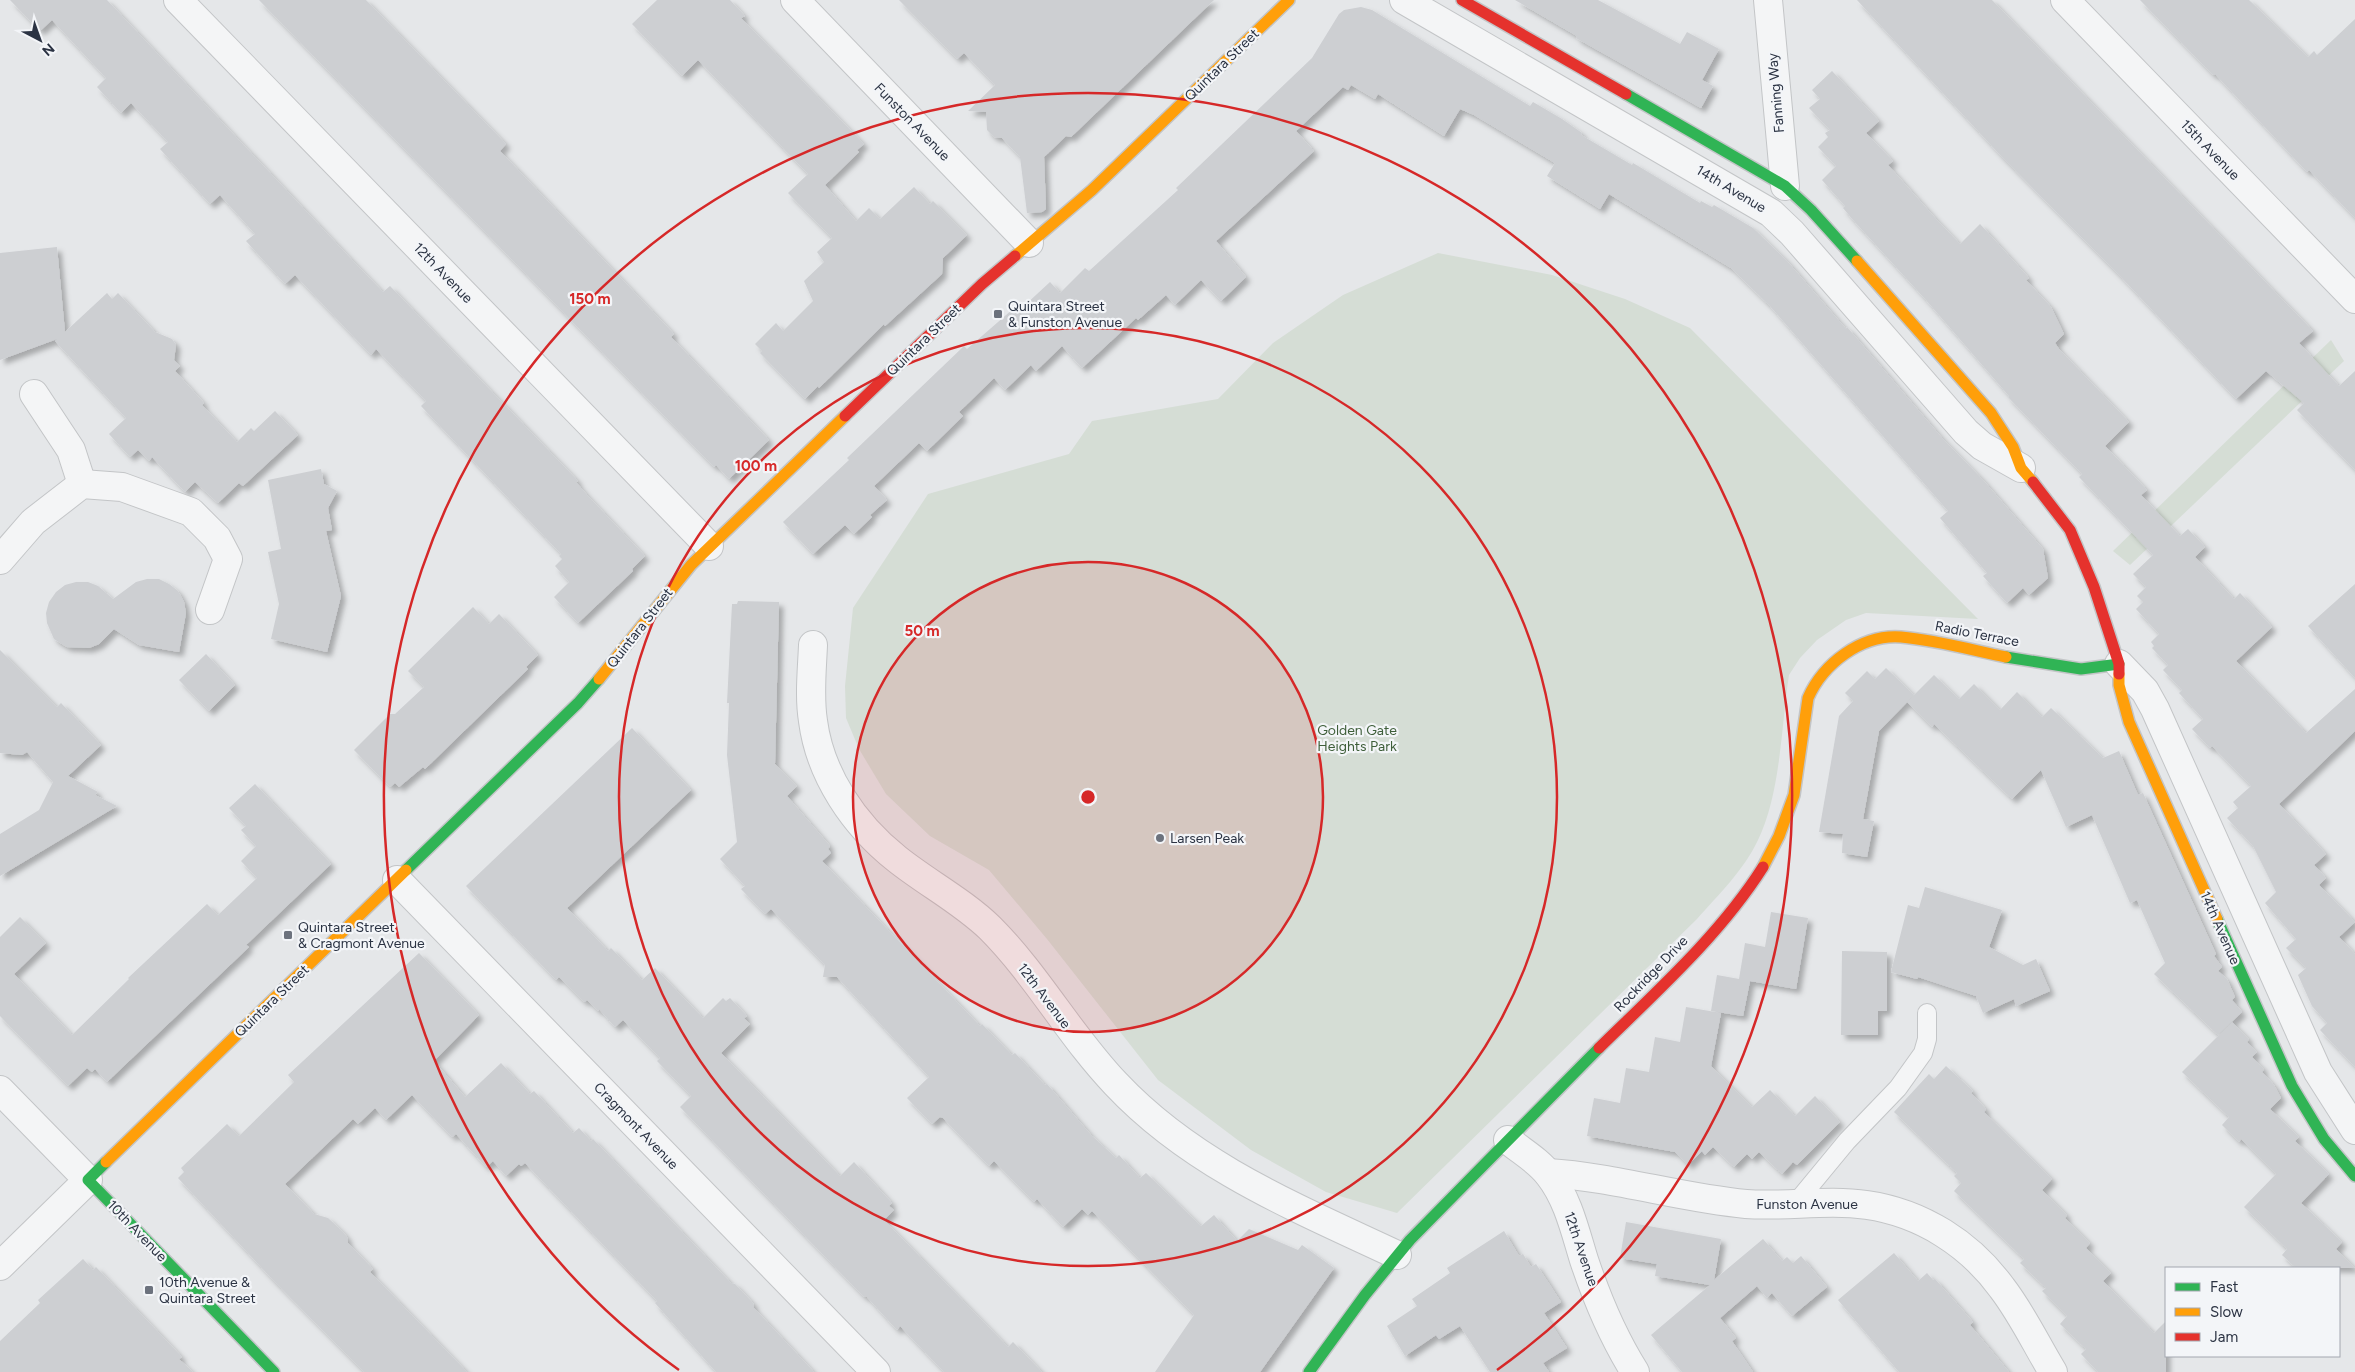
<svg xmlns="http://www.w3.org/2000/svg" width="2355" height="1372" font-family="Figtree,sans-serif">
<defs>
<filter id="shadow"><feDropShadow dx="4.5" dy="4.5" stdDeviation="2.5" flood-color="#0004"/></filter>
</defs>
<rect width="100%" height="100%" fill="#e5e7e9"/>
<g fill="#d5ddd5">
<path d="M 1438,253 L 1552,275 L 1625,299 L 1690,328 L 1978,619 L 1866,613 L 1846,620 L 1817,640 L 1800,658 L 1789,675 C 1781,727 1781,792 1758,840 C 1744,870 1719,894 1697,919 L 1397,1213 L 1326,1192 L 1251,1150 L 1158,1080 L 1047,939 L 989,870 L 930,836 L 886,794 L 859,749 L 846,718 L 845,686 L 853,608 L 928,494 L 1069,454 L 1092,421 L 1218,399 L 1273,343 L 1343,295 Z"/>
<path d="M 2331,340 L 2344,361 L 2130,565 L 2113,551 Z"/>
</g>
<g fill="#cdcfd2" filter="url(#shadow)">
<path d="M 10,0 L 107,0 L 353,261 L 383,292 L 390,286 L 578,481 L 576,482 L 587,495 L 645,556 L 632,569 L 633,571 L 578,623 L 554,597 L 569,582 L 555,566 L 562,559 L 559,556 L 561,554 L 421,406 L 426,401 L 376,349 L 371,355 L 295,275 L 285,284 L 246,241 L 255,234 L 220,195 L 210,204 L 160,149 L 168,142 L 131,103 L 121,113 L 97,87 L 106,78 L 52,20 L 40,31 Z"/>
<path d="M 259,0 L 366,0 L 506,144 L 500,151 L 674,334 L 671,337 L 769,440 L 729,479 L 716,465 L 714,467 Z"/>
<path d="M 657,0 L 730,0 L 745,16 L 741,18 L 864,144 L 857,150 L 859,152 L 825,185 L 856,221 L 869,208 L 880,219 L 914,187 L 930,204 L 933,201 L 967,235 L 943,258 L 942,274 L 885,326 L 884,324 L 819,388 L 818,386 L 805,399 L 760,353 L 762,351 L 755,344 L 776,323 L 783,331 L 813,301 L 804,281 L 824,262 L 817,252 L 832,238 L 788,193 L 808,174 L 698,60 L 682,76 L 632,24 Z"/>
<path d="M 899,0 L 1214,0 L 1071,137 L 1066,136 L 1044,157 L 1046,209 L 1042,212 L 1027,213 L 1020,157 L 1002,138 L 994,137 L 987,130 L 986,112 L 968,111 L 995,85 L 964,53 L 957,59 Z"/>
<path d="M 1515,0 L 1598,0 L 1680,44 L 1687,32 L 1719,49 L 1702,80 L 1713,86 L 1701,108 L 1576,38 L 1577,36 Z"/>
<path d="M 1857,0 L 1992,0 L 2313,331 L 2299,343 L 2339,386 L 2355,371 L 2355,470 L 2297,410 L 2304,403 L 2266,371 L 2236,399 L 2121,277 L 2002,157 Z"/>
<path d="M 2140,0 L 2249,0 L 2308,57 L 2314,51 L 2317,55 L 2355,19 L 2355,218 L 2309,170 L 2307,172 L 2215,74 L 2213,75 Z"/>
<path d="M 1361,7 L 1372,10 L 1530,106 L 1533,102 L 1562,119 L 1582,133 L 1581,135 L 1632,165 L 1633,163 L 1700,203 L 1701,201 L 1712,207 L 1714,205 L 1753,228 L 1787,261 L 1846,329 L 1847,327 L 1942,438 L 1983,480 L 2043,549 L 2048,578 L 2029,595 L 2023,588 L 2007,603 L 1983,576 L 1987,573 L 1940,518 L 1948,511 L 1770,306 L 1731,268 L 1609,194 L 1600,209 L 1547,176 L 1555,163 L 1474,115 L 1460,109 L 1444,136 L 1378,94 L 1375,99 L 1351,85 L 1348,90 L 1343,87 L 1296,131 L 1314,151 L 1216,241 L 1246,277 L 1221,301 L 1201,280 L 1175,305 L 1166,295 L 1138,320 L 1136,318 L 1082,368 L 1062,346 L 1036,371 L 1031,365 L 1005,390 L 994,378 L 959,412 L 963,416 L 927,451 L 919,443 L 874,486 L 887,500 L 870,515 L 872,517 L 854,534 L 845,525 L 813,554 L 783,522 L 849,460 L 847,458 L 964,346 L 967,349 L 1021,302 L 1024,306 L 1050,282 L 1060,293 L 1085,268 L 1089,271 L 1178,190 L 1176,188 L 1312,58 L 1339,14 L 1344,10 Z"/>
<path d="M 1832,71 L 1879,121 L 1866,133 L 1893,161 L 1888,165 L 1936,219 L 1960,244 L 1980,224 L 2029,278 L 2026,280 L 2051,307 L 2064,334 L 2055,343 L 2059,349 L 2129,422 L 2105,446 L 2147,490 L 2141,495 L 2180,536 L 2188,529 L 2205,547 L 2195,557 L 2234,599 L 2240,593 L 2272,627 L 2236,661 L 2306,733 L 2355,689 L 2355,731 L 2279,804 L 2326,854 L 2314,865 L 2326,878 L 2319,885 L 2355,922 L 2339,937 L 2355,954 L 2355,1067 L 2320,1030 L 2327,1023 L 2312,1006 L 2298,975 L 2306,968 L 2286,948 L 2296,939 L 2265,903 L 2276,892 L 2253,846 L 2227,818 L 2238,808 L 2233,802 L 2251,786 L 2212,746 L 2210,748 L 2192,729 L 2203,719 L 2179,693 L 2182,690 L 2163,670 L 2168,665 L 2152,648 L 2154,646 L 2151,642 L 2159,634 L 2136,609 L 2143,602 L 2137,596 L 2146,587 L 2133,574 L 2153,555 L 2079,477 L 2082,474 L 2008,397 L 2009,396 L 1926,300 L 1854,221 L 1843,208 L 1845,206 L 1822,180 L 1836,166 L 1818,147 L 1828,137 L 1825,133 L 1830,130 L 1809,108 L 1820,99 L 1812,90 Z"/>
<path d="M 57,247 L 65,332 L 107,293 L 112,299 L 118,293 L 155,332 L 172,339 L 176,345 L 174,360 L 180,366 L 175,371 L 204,403 L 202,405 L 237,442 L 251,428 L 254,431 L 275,411 L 298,435 L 243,486 L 239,483 L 218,503 L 195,482 L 185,492 L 152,457 L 149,461 L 138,450 L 130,457 L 109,434 L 126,418 L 55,341 L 57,339 L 0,360 L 0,253 Z"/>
<path d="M 321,469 L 324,484 L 337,491 L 328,508 L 332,530 L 326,531 L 341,596 L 327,652 L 271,639 L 279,604 L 268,552 L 281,549 L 268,480 Z"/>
<path d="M 147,579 L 159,579 L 169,584 L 178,591 L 184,602 L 186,613 L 179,652 L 139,645 L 114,629 L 99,644 L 89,648 L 67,647 L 54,639 L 47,623 L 46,613 L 49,602 L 56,592 L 65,585 L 76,582 L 88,582 L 98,586 L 113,599 L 136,582 Z"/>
<path d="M 2355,584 L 2355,678 L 2308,626 Z"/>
<path d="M 738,601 L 779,602 L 775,764 L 797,786 L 787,796 L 830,846 L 828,849 L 831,853 L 822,861 L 980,1026 L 982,1024 L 1012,1055 L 1015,1053 L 1045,1085 L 1047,1084 L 1091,1135 L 1116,1158 L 1119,1155 L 1140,1178 L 1146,1173 L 1201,1226 L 1214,1215 L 1237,1241 L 1249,1229 L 1298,1250 L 1302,1245 L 1334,1268 L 1260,1372 L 1155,1372 L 1194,1315 L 1092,1211 L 1088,1215 L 1082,1209 L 1063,1227 L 1037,1199 L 1034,1202 L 994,1161 L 989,1166 L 943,1118 L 940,1117 L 932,1124 L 907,1098 L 929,1077 L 837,977 L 823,977 L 825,965 L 771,909 L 765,914 L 741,889 L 745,886 L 720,859 L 737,842 L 727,755 L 729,703 L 727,703 L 732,604 L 737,604 Z"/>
<path d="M 473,607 L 489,624 L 499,614 L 538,655 L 526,667 L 528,669 L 425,769 L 423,767 L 399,787 L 395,783 L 390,787 L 354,750 L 390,714 L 395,714 L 424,687 L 408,671 Z"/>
<path d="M 0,650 L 57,707 L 61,703 L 101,745 L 68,776 L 98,792 L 95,795 L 117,806 L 0,876 L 0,834 L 39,810 L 53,782 L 27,752 L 22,755 L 0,753 Z"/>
<path d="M 206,654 L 235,685 L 209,711 L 179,680 Z"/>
<path d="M 1886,668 L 1914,695 L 1879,731 L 1863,819 L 1874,821 L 1867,857 L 1842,853 L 1843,834 L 1819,832 L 1839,716 L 1853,701 L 1845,693 L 1867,671 L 1875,679 Z"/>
<path d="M 1934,675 L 1959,699 L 1974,684 L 2000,710 L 2017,692 L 2042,717 L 2051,708 L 2103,758 L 2119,751 L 2138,795 L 2143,793 L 2216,954 L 2214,956 L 2222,967 L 2218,971 L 2227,979 L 2235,997 L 2232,1000 L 2242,1012 L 2218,1035 L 2154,974 L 2165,963 L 2137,900 L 2130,903 L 2092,815 L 2066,827 L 2041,770 L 2012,799 L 1934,724 L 1932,727 L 1907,702 Z"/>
<path d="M 632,728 L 691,790 L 567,908 L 608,951 L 611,948 L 642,980 L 655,968 L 703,1018 L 723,998 L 726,1001 L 730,998 L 747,1016 L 744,1018 L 750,1024 L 721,1053 L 840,1176 L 854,1162 L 892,1203 L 889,1206 L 894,1210 L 884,1220 L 1008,1347 L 1013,1342 L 1042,1372 L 944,1372 L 900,1326 L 897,1330 L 866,1296 L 864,1297 L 680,1107 L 691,1096 L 657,1061 L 660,1058 L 623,1020 L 615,1027 L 599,1009 L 598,1011 L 587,1000 L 584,1002 L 559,977 L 556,980 L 466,886 Z"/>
<path d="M 255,784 L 331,864 L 246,945 L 249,947 L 107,1082 L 95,1069 L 92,1072 L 87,1068 L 68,1086 L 0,1016 L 0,937 L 20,917 L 46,943 L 14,974 L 72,1035 L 129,979 L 128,978 L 207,904 L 218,915 L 257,878 L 241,861 L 256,846 L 241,830 L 246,826 L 229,808 Z"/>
<path d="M 1925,887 L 2002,910 L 1989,947 L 2023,965 L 2036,959 L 2050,991 L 2016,1006 L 2014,999 L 1983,1013 L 1976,996 L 1918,977 L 1917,979 L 1891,972 L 1908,905 L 1919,908 Z"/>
<path d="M 1771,912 L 1808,918 L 1796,989 L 1750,981 L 1743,1016 L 1711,1011 L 1717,975 L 1739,979 L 1745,943 L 1765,947 Z"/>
<path d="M 1842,951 L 1887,952 L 1887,1011 L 1878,1011 L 1878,1035 L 1841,1035 Z"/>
<path d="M 419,953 L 479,1015 L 434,1061 L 465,1097 L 501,1063 L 530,1094 L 534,1091 L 573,1133 L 579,1128 L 591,1141 L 593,1139 L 731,1283 L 735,1284 L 753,1303 L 754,1308 L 814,1372 L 716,1372 L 655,1303 L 657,1301 L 525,1163 L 521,1166 L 519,1164 L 506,1176 L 493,1161 L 486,1167 L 456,1134 L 452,1137 L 412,1095 L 386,1120 L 375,1108 L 358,1124 L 353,1119 L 285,1184 L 314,1214 L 328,1218 L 342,1231 L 347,1237 L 348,1243 L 373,1269 L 370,1272 L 467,1372 L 364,1372 L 273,1280 L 178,1178 L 184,1172 L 181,1168 L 227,1124 L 239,1136 L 294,1082 L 288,1075 Z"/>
<path d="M 1686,1007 L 1721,1013 L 1711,1066 L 1752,1107 L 1770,1090 L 1795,1116 L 1815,1096 L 1840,1122 L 1797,1165 L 1793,1162 L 1782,1174 L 1759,1152 L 1752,1159 L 1747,1154 L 1734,1167 L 1713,1147 L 1705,1155 L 1702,1151 L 1688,1165 L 1675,1152 L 1587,1136 L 1594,1098 L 1620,1103 L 1626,1068 L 1649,1072 L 1655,1037 L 1680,1042 Z"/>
<path d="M 2232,1022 L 2249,1039 L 2247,1042 L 2257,1052 L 2252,1057 L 2264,1069 L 2262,1072 L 2274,1085 L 2281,1098 L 2270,1109 L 2299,1137 L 2295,1141 L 2329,1174 L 2301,1203 L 2342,1242 L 2336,1249 L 2355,1268 L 2296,1268 L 2282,1255 L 2287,1249 L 2244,1207 L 2276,1174 L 2241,1139 L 2239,1142 L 2222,1125 L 2229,1117 L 2182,1072 Z"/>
<path d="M 1946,1066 L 1973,1091 L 1971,1093 L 1986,1109 L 1984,1112 L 2052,1179 L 2042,1190 L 2067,1215 L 2065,1218 L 2090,1243 L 2086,1248 L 2111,1273 L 2103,1281 L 2154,1333 L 2166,1321 L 2166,1372 L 2098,1372 L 2081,1354 L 2086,1349 L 2060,1324 L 2067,1316 L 2042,1291 L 2046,1288 L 2020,1263 L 2024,1259 L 1954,1191 L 1961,1183 L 1954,1176 L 1957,1173 L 1894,1112 L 1929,1074 L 1934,1079 Z"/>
<path d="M 1626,1222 L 1721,1239 L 1714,1280 L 1763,1239 L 1782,1261 L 1787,1257 L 1793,1263 L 1801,1256 L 1827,1287 L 1792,1316 L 1772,1293 L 1767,1298 L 1757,1286 L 1720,1318 L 1736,1338 L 1732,1341 L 1753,1372 L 1682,1372 L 1651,1335 L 1710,1285 L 1655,1276 L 1657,1264 L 1620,1258 Z"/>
<path d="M 1504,1231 L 1519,1256 L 1523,1254 L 1531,1267 L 1536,1264 L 1561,1302 L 1544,1313 L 1567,1348 L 1543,1363 L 1549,1372 L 1490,1372 L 1460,1326 L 1439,1339 L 1436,1335 L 1405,1356 L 1387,1326 L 1417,1306 L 1412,1299 L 1450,1273 L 1447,1268 Z"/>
<path d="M 1894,1253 L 1918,1281 L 1927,1273 L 1933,1280 L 1935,1279 L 1973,1322 L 1970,1325 L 2009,1372 L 1899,1372 L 1838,1300 Z"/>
<path d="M 83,1259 L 93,1270 L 96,1267 L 182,1357 L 179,1359 L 193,1372 L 0,1372 L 0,1341 L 40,1303 L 38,1300 Z"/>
</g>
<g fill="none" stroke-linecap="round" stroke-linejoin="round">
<defs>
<path id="lane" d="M 1795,1204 L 1847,1141 L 1898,1088 L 1923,1053 L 1927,1039 L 1927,1013"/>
<g id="street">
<path d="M 178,0 L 709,546"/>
<path d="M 795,0 L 1029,243"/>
<path d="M 1404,0 L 1771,213 L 1792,233 L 1966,432 L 1982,446 L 2021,468"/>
<path d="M 1768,0 L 1785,186"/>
<path d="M 2065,0 L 2355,299"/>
<path d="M 34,394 L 71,450 L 82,484"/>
<path d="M 0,560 L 33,522 L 82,484 L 122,487 L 191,512 L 217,538 L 228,559 L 210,610"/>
<path d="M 813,645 C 812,670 809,696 813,721 C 820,775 854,825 897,859 C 927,883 962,901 990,928 C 1037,975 1070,1036 1116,1084 C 1193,1166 1297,1208 1397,1255"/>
<path d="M 2119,664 L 2145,691 L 2155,709 L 2318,1072 L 2355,1130"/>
<path d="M 397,880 L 876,1372"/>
<path d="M 0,1090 L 88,1180 L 0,1266"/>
<path d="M 1508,1140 C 1521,1151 1539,1161 1549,1175 C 1568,1199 1575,1231 1584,1260 C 1597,1299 1613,1337 1635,1372"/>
<path d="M 1548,1173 C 1615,1177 1680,1198 1746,1204 C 1787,1207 1827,1199 1867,1205 C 1922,1213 1970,1244 2002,1288 C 2022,1314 2036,1344 2053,1372"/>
</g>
<g id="fast">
<path d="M 1626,94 L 1785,186 L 1811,210 L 1857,261"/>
<path d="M 2006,657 L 2081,669 L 2119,664"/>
<path d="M 406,870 L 578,703 L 599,679"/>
<path d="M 2217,919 L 2292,1086 L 2324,1139 L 2355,1176"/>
<path d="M 106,1162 L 88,1180 L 274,1372"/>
<path d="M 1309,1372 L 1365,1295 L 1410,1240 L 1599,1048"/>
</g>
<g id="slow">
<path d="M 1015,256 L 1092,190 L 1289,0"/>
<path d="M 1857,261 L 1991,413 L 2013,447 L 2021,468 L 2033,482"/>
<path d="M 2119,674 L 2119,685 L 2129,722 L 2217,919"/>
<path d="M 599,679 L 691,565 L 845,416"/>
<path d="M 1763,867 L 1779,836 L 1794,795 L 1808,698 C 1823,664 1861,634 1901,637 C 1936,640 1972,650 2006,657"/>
<path d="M 106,1162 L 406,870"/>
</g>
<g id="jam">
<path d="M 1462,0 L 1626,94"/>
<path d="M 845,416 L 982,284 L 1015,256"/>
<path d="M 2033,482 L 2070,530 L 2094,587 L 2119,664 L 2119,674"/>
<path d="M 1599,1048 C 1656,992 1720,935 1763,867"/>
</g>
</defs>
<use href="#lane" stroke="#c3c5c7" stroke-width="20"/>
<use href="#street" stroke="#c3c5c7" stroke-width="30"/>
<use href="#fast" stroke="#c3c5c7" stroke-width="14"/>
<use href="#slow" stroke="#c3c5c7" stroke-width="14"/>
<use href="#jam" stroke="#c3c5c7" stroke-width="14"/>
<use href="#lane" stroke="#f4f5f6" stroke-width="18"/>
<use href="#street" stroke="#f4f5f6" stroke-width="28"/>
<use href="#fast" stroke="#30b455" stroke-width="11"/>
<use href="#slow" stroke="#ff9f0a" stroke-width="11"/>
<use href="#jam" stroke="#e5322d" stroke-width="11"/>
</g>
<circle cx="1088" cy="797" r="235" fill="#d62828" fill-opacity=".12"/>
<g fill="none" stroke="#d62828" stroke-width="2.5">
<circle cx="1088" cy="797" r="235"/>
<circle cx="1088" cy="797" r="469"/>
<path d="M679 1370A704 704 0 1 1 1497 1370"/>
</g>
<g fill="#6c727d" stroke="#f3f5f8" stroke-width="2">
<rect x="993" y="309" width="10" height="10" rx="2.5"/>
<circle cx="1160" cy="838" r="5"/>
<rect x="283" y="930" width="10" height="10" rx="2.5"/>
<rect x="144" y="1285" width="10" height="10" rx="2.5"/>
</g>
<g text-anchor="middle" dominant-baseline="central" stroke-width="4.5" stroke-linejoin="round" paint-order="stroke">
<g font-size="14" fill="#2b3343" stroke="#f3f5f8">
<text transform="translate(1222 65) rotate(-44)">Quintara Street</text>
<text transform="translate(1776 93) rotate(-95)">Fanning Way</text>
<text transform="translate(912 122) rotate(46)">Funston Avenue</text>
<text transform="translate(2210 150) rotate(46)">15th Avenue</text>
<text transform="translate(1731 189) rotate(31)">14th Avenue</text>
<text transform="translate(443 273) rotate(46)">12th Avenue</text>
<text transform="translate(924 340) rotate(-44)">Quintara Street</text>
<text transform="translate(640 628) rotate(-52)">Quintara Street</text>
<text transform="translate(1977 634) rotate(11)">Radio Terrace</text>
<text transform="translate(2220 928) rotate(66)">14th Avenue</text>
<text transform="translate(1651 974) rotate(-46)">Rockridge Drive</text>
<text transform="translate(1044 996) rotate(53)">12th Avenue</text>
<text transform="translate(272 1001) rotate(-44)">Quintara Street</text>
<text transform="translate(636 1126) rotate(46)">Cragmont Avenue</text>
<text x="1807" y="1204">Funston Avenue</text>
<text transform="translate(137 1231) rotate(46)">10th Avenue</text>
<text transform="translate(1581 1249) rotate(71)">12th Avenue</text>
</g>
<g font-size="14" fill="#2b3343" stroke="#f3f5f8" text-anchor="start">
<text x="1008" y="306">Quintara Street<tspan x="1008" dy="16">&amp; Funston Avenue</tspan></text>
<text x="1170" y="838">Larsen Peak</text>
<text x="298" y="927">Quintara Street<tspan x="298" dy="16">&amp; Cragmont Avenue</tspan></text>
<text x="159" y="1282">10th Avenue &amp;<tspan x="159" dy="16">Quintara Street</tspan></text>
</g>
<g font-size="14" fill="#3e5e39" stroke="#f3f5f8">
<text x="1357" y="730">Golden Gate<tspan x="1357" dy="16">Heights Park</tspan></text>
</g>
</g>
<circle cx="1088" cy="797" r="8" fill="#d62828" stroke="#f3f5f8" stroke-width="2.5"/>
<g font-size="15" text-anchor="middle" font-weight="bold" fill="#d62828" stroke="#f3f5f8" stroke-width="4.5" stroke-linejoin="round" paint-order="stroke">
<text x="590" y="304">150 m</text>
<text x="756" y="471">100 m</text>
<text x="922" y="636">50 m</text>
</g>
<rect x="2165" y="1267" width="175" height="90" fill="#f3f5f8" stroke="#a3a7b0"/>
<rect x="2175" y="1283" width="25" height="8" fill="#30b455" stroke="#a3a7b0"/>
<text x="2210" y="1292" font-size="15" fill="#2b3343">Fast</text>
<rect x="2175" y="1308" width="25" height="8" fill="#ff9f0a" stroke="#a3a7b0"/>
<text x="2210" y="1317" font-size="15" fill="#2b3343">Slow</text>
<rect x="2175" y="1333" width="25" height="8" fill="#e5322d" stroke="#a3a7b0"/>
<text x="2210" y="1342" font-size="15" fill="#2b3343">Jam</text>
<g transform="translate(40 40) rotate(139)" stroke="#f3f5f8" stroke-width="4" paint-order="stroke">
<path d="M0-4L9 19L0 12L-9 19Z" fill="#2b3343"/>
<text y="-8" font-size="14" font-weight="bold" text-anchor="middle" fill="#2b3343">N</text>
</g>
</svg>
